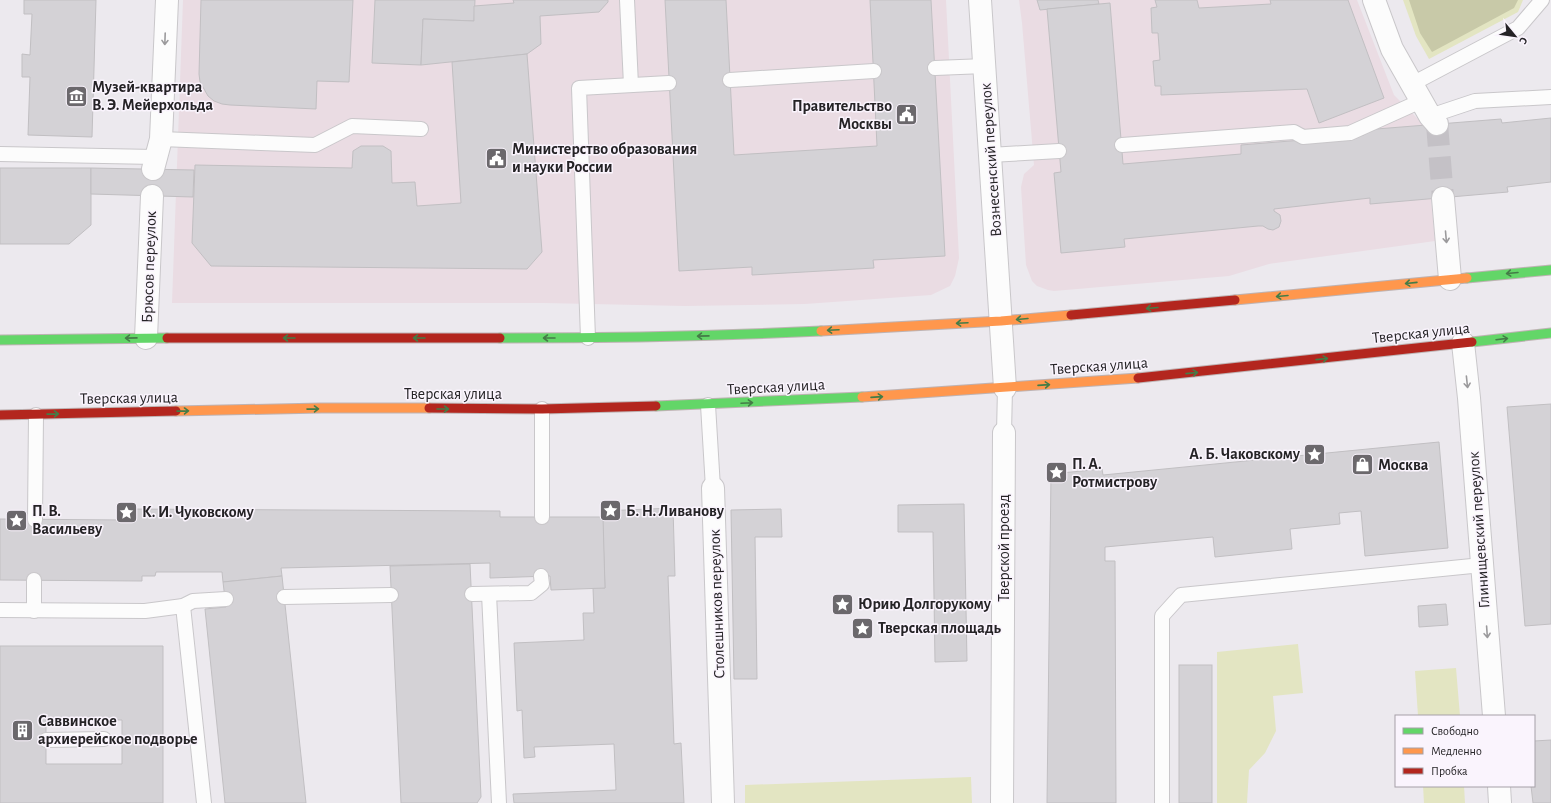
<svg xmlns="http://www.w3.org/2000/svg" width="1551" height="803" font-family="'Alegreya Sans',sans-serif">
<rect width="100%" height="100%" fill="#ece9ee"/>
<g fill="#eadce3">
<path d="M 183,0 L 946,0 L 959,258 L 955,276 L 950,286 L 931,295 L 805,304 L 685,306 L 544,303 L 172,303 Z"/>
<path d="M 1019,0 L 1357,0 L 1394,95 L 1424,125 L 1435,241 L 1269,264 L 1229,276 L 1054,291 L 1048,290 L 1037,286 L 1032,281 L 1026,265 L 1021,187 L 1024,174 L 1034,165 L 1022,23 Z"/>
</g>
<g fill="#e3e5c2">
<path d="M 1403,0 L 1523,0 L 1518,12 L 1429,59 L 1416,36 Z"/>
<path d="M 1298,644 L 1303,693 L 1273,696 L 1276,731 L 1265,753 L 1249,770 L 1247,803 L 1217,803 L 1217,652 Z"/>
<path d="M 1456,668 L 1460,716 L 1418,716 L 1415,671 Z"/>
<path d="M 971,777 L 972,803 L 745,803 L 745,785 Z"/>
<path d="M 1423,786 L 1464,786 L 1465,803 L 1424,803 Z"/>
</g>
<path fill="#c8c9a8" d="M 1409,0 L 1518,0 L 1514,8 L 1432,52 L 1420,33 Z"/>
<g fill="#d4d2d6" stroke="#c1bfc2" fill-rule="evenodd">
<path d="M 24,0 L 96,0 L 92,137 L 28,135 L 30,77 L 22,77 L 22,54 L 30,55 L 32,14 L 24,14 Z"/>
<path d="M 201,0 L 353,0 L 349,82 L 317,81 L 316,109 L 230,105 L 222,104 L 214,101 L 208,96 L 200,82 L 199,74 Z"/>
<path d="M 375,0 L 475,0 L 474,21 L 423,19 L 421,65 L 372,63 Z"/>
<path d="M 513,0 L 608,0 L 608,2 L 599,12 L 540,16 L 541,44 L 527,54 L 421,65 L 423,19 L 474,21 L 474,6 L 514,3 Z"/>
<path d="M 665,0 L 726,0 L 734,155 L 877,146 L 870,0 L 931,0 L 945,256 L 873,260 L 874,268 L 752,275 L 752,267 L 679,271 Z"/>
<path d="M 1037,0 L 1098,0 L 1099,4 L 1040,10 Z"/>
<path d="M 1155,0 L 1197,0 L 1199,8 L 1271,4 L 1270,0 L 1348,0 L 1384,98 L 1319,123 L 1307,89 L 1161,95 L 1161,86 L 1155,86 L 1153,61 L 1160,60 L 1158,33 L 1152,33 L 1151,8 L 1157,7 Z"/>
<path d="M 1110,3 L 1123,164 L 1241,154 L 1241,145 L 1364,135 L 1364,130 L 1501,119 L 1502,123 L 1551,118 L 1551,182 L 1507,187 L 1508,192 L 1370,204 L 1370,198 L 1274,209 L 1274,211 L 1280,215 L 1281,221 L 1279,227 L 1273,230 L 1268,229 L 1263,226 L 1258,226 L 1124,239 L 1125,247 L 1061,253 L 1054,173 L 1061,172 L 1047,9 Z"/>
<path d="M 527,54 L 542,252 L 527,269 L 211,266 L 192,243 L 195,165 L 352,168 L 353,151 L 361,146 L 383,146 L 391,151 L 392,183 L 415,182 L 417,206 L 461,203 L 452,62 Z"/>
<path d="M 0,168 L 91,168 L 91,225 L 69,244 L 0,244 Z"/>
<path d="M 91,168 L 194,170 L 193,197 L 91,194 Z"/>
<path d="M 1551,404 L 1551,624 L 1525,626 L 1507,407 Z"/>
<path d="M 1439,442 L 1448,548 L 1365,556 L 1361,511 L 1339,513 L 1340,524 L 1290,529 L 1292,549 L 1215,557 L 1213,537 L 1105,547 L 1105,561 L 1115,561 L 1116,803 L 1047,803 L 1051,474 L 1102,469 L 1103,475 Z"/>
<path d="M 964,504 L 967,661 L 935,662 L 933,532 L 898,532 L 898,505 Z"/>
<path d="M 673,508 L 675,576 L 668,576 L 674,744 L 681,743 L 684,803 L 514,803 L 513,794 L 616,790 L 614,744 L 534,747 L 535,757 L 524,758 L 522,710 L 517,711 L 514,643 L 584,640 L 583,613 L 594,613 L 593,588 L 605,588 L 602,511 Z"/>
<path d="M 126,509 L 500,511 L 500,517 L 603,517 L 605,588 L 551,590 L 550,576 L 490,578 L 490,563 L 281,568 L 282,576 L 223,582 L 222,572 L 156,572 L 155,576 L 142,576 L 142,581 L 0,580 L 0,519 L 125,520 Z"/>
<path d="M 781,509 L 782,537 L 755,537 L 757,679 L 734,679 L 731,510 Z"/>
<path d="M 470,564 L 481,797 L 477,803 L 401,803 L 390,566 Z"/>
<path d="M 282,576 L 306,803 L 225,803 L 205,609 L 226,607 L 223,582 Z"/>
<path d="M 1446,604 L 1448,625 L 1419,627 L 1418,606 Z"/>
<path d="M 0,646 L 163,646 L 163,803 L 0,803 ZM 46,720 L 122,720 L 122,764 L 46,764 Z"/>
<rect x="1179" y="665" width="33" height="138"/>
<path d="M 1551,740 L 1551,803 L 1533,803 L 1531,786 L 1534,786 L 1534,741 Z"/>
</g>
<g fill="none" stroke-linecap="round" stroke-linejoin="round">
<path stroke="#c4c1c6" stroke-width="22" stroke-dasharray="22 11" stroke-linecap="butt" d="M 1437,124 L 1443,198"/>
<defs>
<g id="lane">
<path d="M 627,0 L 631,85"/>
<path d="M 935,68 L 985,66"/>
<path d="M 730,80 L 874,71"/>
<path d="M 1412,84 L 1518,28 L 1542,0"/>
<path d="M 1430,116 L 1475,101 L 1551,97"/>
<path d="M 161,139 L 315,145 L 352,126 L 421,129"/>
<path d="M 1122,145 L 1294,132 L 1303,137 L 1350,133 L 1421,101"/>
<path d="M 0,154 L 155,157"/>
<path d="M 990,155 L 1059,151"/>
<path d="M 588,338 L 579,88 L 669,83"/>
<path d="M 708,405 L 713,488"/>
<path d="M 1004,433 L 1005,388"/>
<path d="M 542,517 L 542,409"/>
<path d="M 35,520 L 36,415"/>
<path d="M 472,594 L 531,593 L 542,584 L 541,576"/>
<path d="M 489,594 L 499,803"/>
<path d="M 284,597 L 391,595"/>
<path d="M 183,606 L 204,803"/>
<path d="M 0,610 L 145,611 L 183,606 L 193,601 L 226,599"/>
<path d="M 34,611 L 34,580"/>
<path d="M 46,740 L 104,739"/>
<path d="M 1162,803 L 1162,616 L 1181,595 L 1482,565"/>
</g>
<g id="street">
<path d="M 980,0 L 1005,388"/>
<path d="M 1374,0 L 1392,49 L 1430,116 L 1437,124"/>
<path d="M 153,169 L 161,139 L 167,0"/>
<path d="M 1443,198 L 1450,279"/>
<path d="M 146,338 L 152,196"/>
<path d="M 1463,343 L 1469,398 L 1494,716"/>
<path d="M 713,488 L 723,803"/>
<path d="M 1499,786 L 1500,803"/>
<path d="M 1002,803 L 1004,433"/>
</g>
<g id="fast">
<path d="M 1467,278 L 1551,270"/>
<path d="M 500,338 C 607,338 714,336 821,331"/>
<path d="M 0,340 L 167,338"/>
<path d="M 1472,342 L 1551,333"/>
<path d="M 656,406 L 862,397"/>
</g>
<g id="slow">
<path d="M 1235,300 L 1467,278"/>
<path d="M 821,331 L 1001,321 L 1071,315"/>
<path d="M 862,397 L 1138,378"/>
<path d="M 176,411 L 321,408 L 429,408"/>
</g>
<g id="jam">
<path d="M 1071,315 L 1235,300"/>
<path d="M 167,338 L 500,338"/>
<path d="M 1138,378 L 1472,342"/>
<path d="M 429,408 L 542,409 L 656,406"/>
<path d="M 0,415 L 176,411"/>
</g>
</defs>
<use href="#lane" stroke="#c9c7ca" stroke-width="16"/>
<use href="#street" stroke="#c9c7ca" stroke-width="24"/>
<use href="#fast" stroke="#beb3b3" stroke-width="11"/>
<use href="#slow" stroke="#beb3b3" stroke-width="11"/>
<use href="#jam" stroke="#beb3b3" stroke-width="11"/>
<use href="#lane" stroke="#fcfcfc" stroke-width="14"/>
<use href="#street" stroke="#fcfcfc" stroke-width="22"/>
<use href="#fast" stroke="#63d668" stroke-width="9"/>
<use href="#slow" stroke="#ff974d" stroke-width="9"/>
<use href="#jam" stroke="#b3261e" stroke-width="9"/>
</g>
<defs><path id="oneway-shaft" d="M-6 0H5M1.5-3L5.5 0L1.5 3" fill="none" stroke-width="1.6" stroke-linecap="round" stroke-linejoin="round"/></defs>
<g stroke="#9b9a9c">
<use href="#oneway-shaft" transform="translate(165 39) rotate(92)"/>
<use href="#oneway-shaft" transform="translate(1446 237) rotate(85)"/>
<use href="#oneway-shaft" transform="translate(1467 382) rotate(84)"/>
<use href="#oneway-shaft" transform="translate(1487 632) rotate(86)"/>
</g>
<g stroke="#447c47">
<use href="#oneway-shaft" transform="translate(1512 273) rotate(175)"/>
<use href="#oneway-shaft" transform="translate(1411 283) rotate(174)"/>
<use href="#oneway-shaft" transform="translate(1282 296) rotate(175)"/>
<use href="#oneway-shaft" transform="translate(1152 308) rotate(175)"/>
<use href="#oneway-shaft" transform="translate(1022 319) rotate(175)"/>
<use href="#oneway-shaft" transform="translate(962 323) rotate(177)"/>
<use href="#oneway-shaft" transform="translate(833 330) rotate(177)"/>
<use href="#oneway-shaft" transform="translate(703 336) rotate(179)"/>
<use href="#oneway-shaft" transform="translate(131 338) rotate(179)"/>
<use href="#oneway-shaft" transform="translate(289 338) rotate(-180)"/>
<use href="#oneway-shaft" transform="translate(419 338) rotate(-180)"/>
<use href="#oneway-shaft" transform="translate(549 338) rotate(-180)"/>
<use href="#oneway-shaft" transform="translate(1502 339) rotate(-7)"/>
<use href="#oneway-shaft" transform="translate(1322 359) rotate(-6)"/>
<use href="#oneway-shaft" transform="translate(1192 373) rotate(-6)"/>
<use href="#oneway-shaft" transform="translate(1044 385) rotate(-4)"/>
<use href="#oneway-shaft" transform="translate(877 397) rotate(-4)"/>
<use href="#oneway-shaft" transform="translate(747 403) rotate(-3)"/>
<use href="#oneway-shaft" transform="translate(313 409) rotate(-1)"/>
<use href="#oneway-shaft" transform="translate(443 409)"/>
<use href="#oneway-shaft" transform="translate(183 411) rotate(-1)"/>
<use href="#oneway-shaft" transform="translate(53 414) rotate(-1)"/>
</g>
<defs>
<symbol id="museum-square" viewBox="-11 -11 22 22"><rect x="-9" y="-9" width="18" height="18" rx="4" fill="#6b686c" stroke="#faf4fd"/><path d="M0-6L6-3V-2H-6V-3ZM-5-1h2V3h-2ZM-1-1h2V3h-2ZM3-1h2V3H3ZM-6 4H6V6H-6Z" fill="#fff"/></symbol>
<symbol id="civic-square" viewBox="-11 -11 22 22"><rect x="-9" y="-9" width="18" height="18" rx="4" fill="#6b686c" stroke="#faf4fd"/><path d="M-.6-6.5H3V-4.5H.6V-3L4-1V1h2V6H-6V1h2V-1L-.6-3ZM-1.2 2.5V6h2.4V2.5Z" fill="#fff"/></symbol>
<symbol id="sight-square" viewBox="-11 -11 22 22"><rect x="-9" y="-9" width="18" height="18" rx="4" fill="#6b686c" stroke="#faf4fd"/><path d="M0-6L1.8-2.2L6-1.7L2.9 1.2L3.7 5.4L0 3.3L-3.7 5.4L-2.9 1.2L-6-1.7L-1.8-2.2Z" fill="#fff"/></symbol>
<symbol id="shop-square" viewBox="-11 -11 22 22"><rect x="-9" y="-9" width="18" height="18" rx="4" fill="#6b686c" stroke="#faf4fd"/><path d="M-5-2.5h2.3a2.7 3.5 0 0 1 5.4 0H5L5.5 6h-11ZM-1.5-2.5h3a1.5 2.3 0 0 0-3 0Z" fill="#fff"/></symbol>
<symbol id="building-square" viewBox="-11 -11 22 22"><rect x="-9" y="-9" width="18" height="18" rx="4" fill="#6b686c" stroke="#faf4fd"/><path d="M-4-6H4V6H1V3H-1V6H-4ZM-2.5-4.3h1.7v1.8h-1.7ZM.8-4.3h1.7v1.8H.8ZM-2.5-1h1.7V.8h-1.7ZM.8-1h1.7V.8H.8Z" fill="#fff"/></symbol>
</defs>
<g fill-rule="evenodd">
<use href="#museum-square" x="64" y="84" width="25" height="25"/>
<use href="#civic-square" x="894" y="102" width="25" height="25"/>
<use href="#civic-square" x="484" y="146" width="25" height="25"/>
<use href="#sight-square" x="1302" y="442" width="25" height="25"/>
<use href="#shop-square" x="1350" y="452" width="25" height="25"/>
<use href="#sight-square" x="1044" y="460" width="25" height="25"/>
<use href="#sight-square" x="598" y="498" width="25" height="25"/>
<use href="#sight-square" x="114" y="500" width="25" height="25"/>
<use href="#sight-square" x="4" y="508" width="25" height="25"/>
<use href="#sight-square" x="830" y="592" width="25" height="25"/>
<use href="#sight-square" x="850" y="616" width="25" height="25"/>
<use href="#building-square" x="10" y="718" width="25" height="25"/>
</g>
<g text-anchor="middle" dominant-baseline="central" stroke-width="3" stroke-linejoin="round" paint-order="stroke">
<g font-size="16" font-weight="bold" fill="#252326" stroke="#faf4fd" text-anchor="start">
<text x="92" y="87">Музей-квартира<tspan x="92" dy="18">В. Э. Мейерхольда</tspan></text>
<text x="892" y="106" text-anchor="end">Правительство<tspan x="892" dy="18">Москвы</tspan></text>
<text x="512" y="149">Министерство образования<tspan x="512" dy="18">и науки России</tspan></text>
<text x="1300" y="454" text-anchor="end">А. Б. Чаковскому</text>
<text x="1072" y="464">П. А.<tspan x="1072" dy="18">Ротмистрову</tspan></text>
<text x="1378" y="465">Москва</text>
<text x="32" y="511">П. В.<tspan x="32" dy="18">Васильеву</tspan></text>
<text x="626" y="511">Б. Н. Ливанову</text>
<text x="142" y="512">К. И. Чуковскому</text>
<text x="858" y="604">Юрию Долгорукому</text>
<text x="878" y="628">Тверская площадь</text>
<text x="38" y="721">Саввинское<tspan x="38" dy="18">архиерейское подворье</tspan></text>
</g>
<g font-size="16" fill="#252326" stroke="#faf4fd">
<text transform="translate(991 160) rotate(-94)">Вознесенский переулок</text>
<text transform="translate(149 267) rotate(-88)">Брюсов переулок</text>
<text transform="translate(1421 333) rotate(-6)">Тверская улица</text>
<text transform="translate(1099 366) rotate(-4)">Тверская улица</text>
<text transform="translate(776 387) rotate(-3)">Тверская улица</text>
<text x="453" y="394">Тверская улица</text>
<text transform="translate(129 398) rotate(-1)">Тверская улица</text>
<text transform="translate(1479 530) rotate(-94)">Глинищевский переулок</text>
<text transform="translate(1004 548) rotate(-90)">Тверской проезд</text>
<text transform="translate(717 604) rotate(-92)">Столешников переулок</text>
</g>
</g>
<rect x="1395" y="715" width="140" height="72" fill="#faf4fd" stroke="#a5a0a7"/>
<rect x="1403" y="728" width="20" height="6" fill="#63d668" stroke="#a5a0a7"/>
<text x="1431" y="735" font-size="12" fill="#252326">Свободно</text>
<rect x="1403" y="748" width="20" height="6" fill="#ff974d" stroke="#a5a0a7"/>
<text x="1431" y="755" font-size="12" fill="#252326">Медленно</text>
<rect x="1403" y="768" width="20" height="6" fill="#b3261e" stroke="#a5a0a7"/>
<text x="1431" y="775" font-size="12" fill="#252326">Пробка</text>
<g transform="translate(1515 36) rotate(119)" stroke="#faf4fd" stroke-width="3" paint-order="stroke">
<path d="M0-3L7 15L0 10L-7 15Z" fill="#252326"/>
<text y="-6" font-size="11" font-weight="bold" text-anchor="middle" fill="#252326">С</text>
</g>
</svg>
